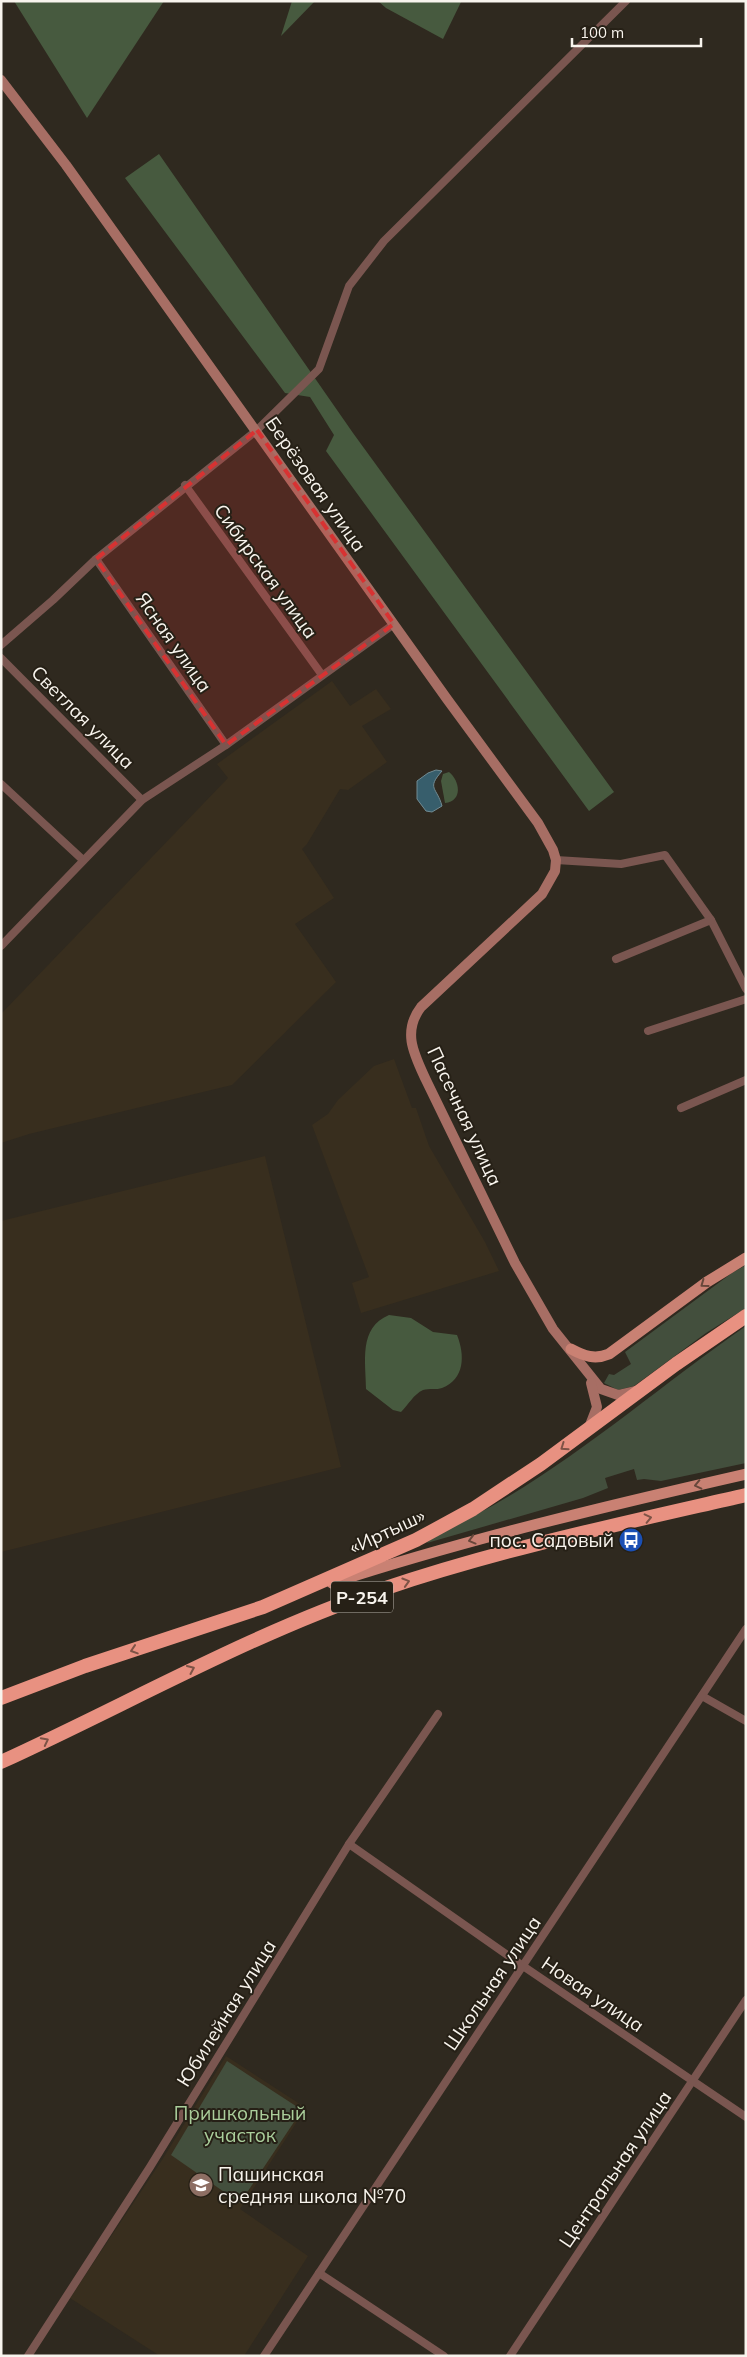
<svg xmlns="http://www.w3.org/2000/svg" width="747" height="2357" font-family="Mulish,sans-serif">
<rect width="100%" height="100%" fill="#2f291f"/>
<g fill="#382e1e">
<path d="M 332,681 L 350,706 L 376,689 L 391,709 L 362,726 L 387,762 L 348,790 L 340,789 L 307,844 L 302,849 L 334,898 L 295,924 L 336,982 L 232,1085 L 29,1134 L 1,1143 L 1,1014 L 228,778 L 217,764 Z"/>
<path d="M 394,1059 L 412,1108 L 416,1108 L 429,1146 L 485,1242 L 499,1271 L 361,1313 L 352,1283 L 369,1277 L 312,1125 L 328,1114 L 338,1100 L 374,1066 Z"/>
<path d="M 265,1156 L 341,1467 L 1,1552 L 1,1221 Z"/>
<path d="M 226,2056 L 306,2108 L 240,2209 L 308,2256 L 244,2356 L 160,2356 L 70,2298 L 162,2160 Z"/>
</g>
<g fill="#434f3d">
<path d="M 746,1265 L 746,1308 L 706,1333 L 634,1386 L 618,1390 L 604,1383 L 609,1374 L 614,1375 L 631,1364 L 625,1352 L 732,1273 Z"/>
<path d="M 746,1326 L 746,1463 L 661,1481 L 644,1479 L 637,1480 L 634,1469 L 605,1478 L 608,1488 L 583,1498 L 427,1543 C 432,1536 480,1513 492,1506 C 582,1455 661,1385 746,1326 Z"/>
<path d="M 227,2061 L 302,2110 L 240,2203 L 171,2155 Z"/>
</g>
<g fill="#475a3f">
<path d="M 14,1 L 164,1 L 87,118 Z"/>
<path d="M 292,1 L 315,1 L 281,36 Z"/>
<path d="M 378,1 L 460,1 L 461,2 L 443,39 L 386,8 Z"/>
<path d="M 159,154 L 353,433 L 614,792 L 589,811 L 326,451 L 334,435 L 310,397 L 285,393 L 125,178 Z"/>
<path d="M 449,772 C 460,781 463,801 445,803 L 441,781 L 443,774 Z"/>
<path d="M 389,1315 L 411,1318 L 433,1332 L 457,1335 C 465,1355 465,1379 442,1388 C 437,1390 429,1388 423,1390 C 414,1394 408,1405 401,1412 L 393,1410 L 366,1389 C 366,1362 358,1328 389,1315 Z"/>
</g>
<path fill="#375e6c" stroke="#718b93" d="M 436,770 L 442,771 C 426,789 437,787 442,806 L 432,812 L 426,811 L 417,799 L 417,781 L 428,773 Z"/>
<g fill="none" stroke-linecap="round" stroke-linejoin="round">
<g stroke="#7a5650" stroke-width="8">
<path d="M 185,485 L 322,675"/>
<path d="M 96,559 L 226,745"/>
<path d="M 1,645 L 53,600 L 96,559 L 257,430 L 319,369 L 349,286 L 384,241 L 626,1"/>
<path d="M 1,658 L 142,800"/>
<path d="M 1,784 L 83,860"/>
<path d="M 556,860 L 621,864 L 665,855 L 711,920 L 746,989"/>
<path d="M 1,946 L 142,800 L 226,745 L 394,624"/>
<path d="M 616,959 L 711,920"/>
<path d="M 648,1031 L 746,999"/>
<path d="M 681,1108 L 746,1080"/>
<path d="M 702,1696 L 746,1721"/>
<path d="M 349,1844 L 523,1966 L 746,2117"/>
<path d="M 319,2273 L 444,2356"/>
<path d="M 28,2356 L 150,2167 L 349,1844 L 438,1714"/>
<path d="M 264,2356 L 746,1629"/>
<path d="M 510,2356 L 746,2000"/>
</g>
<g stroke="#a76e64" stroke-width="10">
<path d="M 1,80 L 66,165 L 447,699 L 538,823 L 553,850 L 556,860 L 555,871 L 542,894 L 421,1007 C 402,1032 414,1054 426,1080 L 515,1263 L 553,1329 L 601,1389 L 618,1395 L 635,1391"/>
<path d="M 590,1425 L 597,1407 L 591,1383"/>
</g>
<g stroke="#c98173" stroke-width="11">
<path d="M 571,1349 C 584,1356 595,1360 609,1354 L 707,1282 L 746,1258"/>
<path d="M 332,1583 C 468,1539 606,1506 746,1474"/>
</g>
<g stroke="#e89181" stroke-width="14">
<path d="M 1,1698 L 85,1666 L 263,1607 L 416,1540 L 473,1509 L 541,1464 L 676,1364 L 746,1316"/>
<path d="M 1,1762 C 128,1704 250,1634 383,1589 C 501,1549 624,1523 746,1495"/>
</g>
</g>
<defs><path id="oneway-chevron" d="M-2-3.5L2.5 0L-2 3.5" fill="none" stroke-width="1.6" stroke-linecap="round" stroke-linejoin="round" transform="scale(1.25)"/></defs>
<g stroke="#67473b">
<use href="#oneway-chevron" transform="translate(704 1284) rotate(144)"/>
<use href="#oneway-chevron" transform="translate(698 1485) rotate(167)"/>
<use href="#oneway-chevron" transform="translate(472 1540) rotate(165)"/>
</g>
<g stroke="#7d5346">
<use href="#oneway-chevron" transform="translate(564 1447) rotate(145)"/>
<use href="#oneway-chevron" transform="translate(648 1518) rotate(-13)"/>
<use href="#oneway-chevron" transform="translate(406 1582) rotate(-17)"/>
<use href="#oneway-chevron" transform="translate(134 1650) rotate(162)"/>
<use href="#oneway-chevron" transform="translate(191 1669) rotate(-24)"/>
<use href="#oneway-chevron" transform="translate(45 1741) rotate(-27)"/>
</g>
<path fill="#d83232" fill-opacity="0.2" stroke="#d83232" stroke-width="4" stroke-dasharray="10 6" stroke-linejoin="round" d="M 257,430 L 394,624 L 226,745 L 96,559 Z"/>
<defs>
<symbol id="bus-disc" viewBox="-11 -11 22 22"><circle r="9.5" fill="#1a4fb4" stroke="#262016"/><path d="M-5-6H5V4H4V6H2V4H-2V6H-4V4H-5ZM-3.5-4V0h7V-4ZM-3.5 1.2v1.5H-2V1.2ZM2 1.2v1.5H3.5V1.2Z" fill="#fff"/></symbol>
<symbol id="school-disc" viewBox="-11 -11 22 22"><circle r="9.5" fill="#8d6e63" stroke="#262016"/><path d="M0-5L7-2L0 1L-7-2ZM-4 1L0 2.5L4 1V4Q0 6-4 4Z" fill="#fff"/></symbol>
</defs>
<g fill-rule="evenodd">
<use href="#bus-disc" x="617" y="1526" width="28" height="28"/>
<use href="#school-disc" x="187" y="2171" width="28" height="28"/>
</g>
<g text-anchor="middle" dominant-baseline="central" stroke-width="4" stroke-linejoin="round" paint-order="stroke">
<rect fill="#262016" stroke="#b9b4ac" stroke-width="1" x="331" y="1581.5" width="62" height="31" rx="4"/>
<g font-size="18" font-weight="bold" fill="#f8f4ed">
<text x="362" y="1597">Р-254</text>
</g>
<g font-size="19" fill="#f8f4ed" stroke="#262016">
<text transform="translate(316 484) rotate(55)">Берёзовая улица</text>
<text transform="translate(266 571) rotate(54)">Сибирская улица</text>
<text transform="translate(174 642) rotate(55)">Ясная улица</text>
<text transform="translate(83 717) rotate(45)">Светлая улица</text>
<text transform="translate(465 1116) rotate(65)">Пасечная улица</text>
<text transform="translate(387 1531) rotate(-25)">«Иртыш»</text>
<text transform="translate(492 1983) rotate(-56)">Школьная улица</text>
<text transform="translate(593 1994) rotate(34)">Новая улица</text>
<text transform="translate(226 2013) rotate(-58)">Юбилейная улица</text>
<text transform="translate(615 2169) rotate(-56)">Центральная улица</text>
</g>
<g font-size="19" fill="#f8f4ed" stroke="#262016" text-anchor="end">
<text x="614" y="1540">пос. Садовый</text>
<text x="218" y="2174" text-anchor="start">Пашинская<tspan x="218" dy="22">средняя школа №70</tspan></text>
</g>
<g font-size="19" fill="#aace9b" stroke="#262016">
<text x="240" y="2113">Пришкольный<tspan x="240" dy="22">участок</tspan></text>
</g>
</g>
<rect width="747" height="2357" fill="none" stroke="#f8f4ed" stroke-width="5"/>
<path d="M572 38v8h129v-8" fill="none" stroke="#f8f4ed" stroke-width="2.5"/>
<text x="580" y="38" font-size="15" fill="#f8f4ed" stroke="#262016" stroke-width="4" paint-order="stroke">100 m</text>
</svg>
